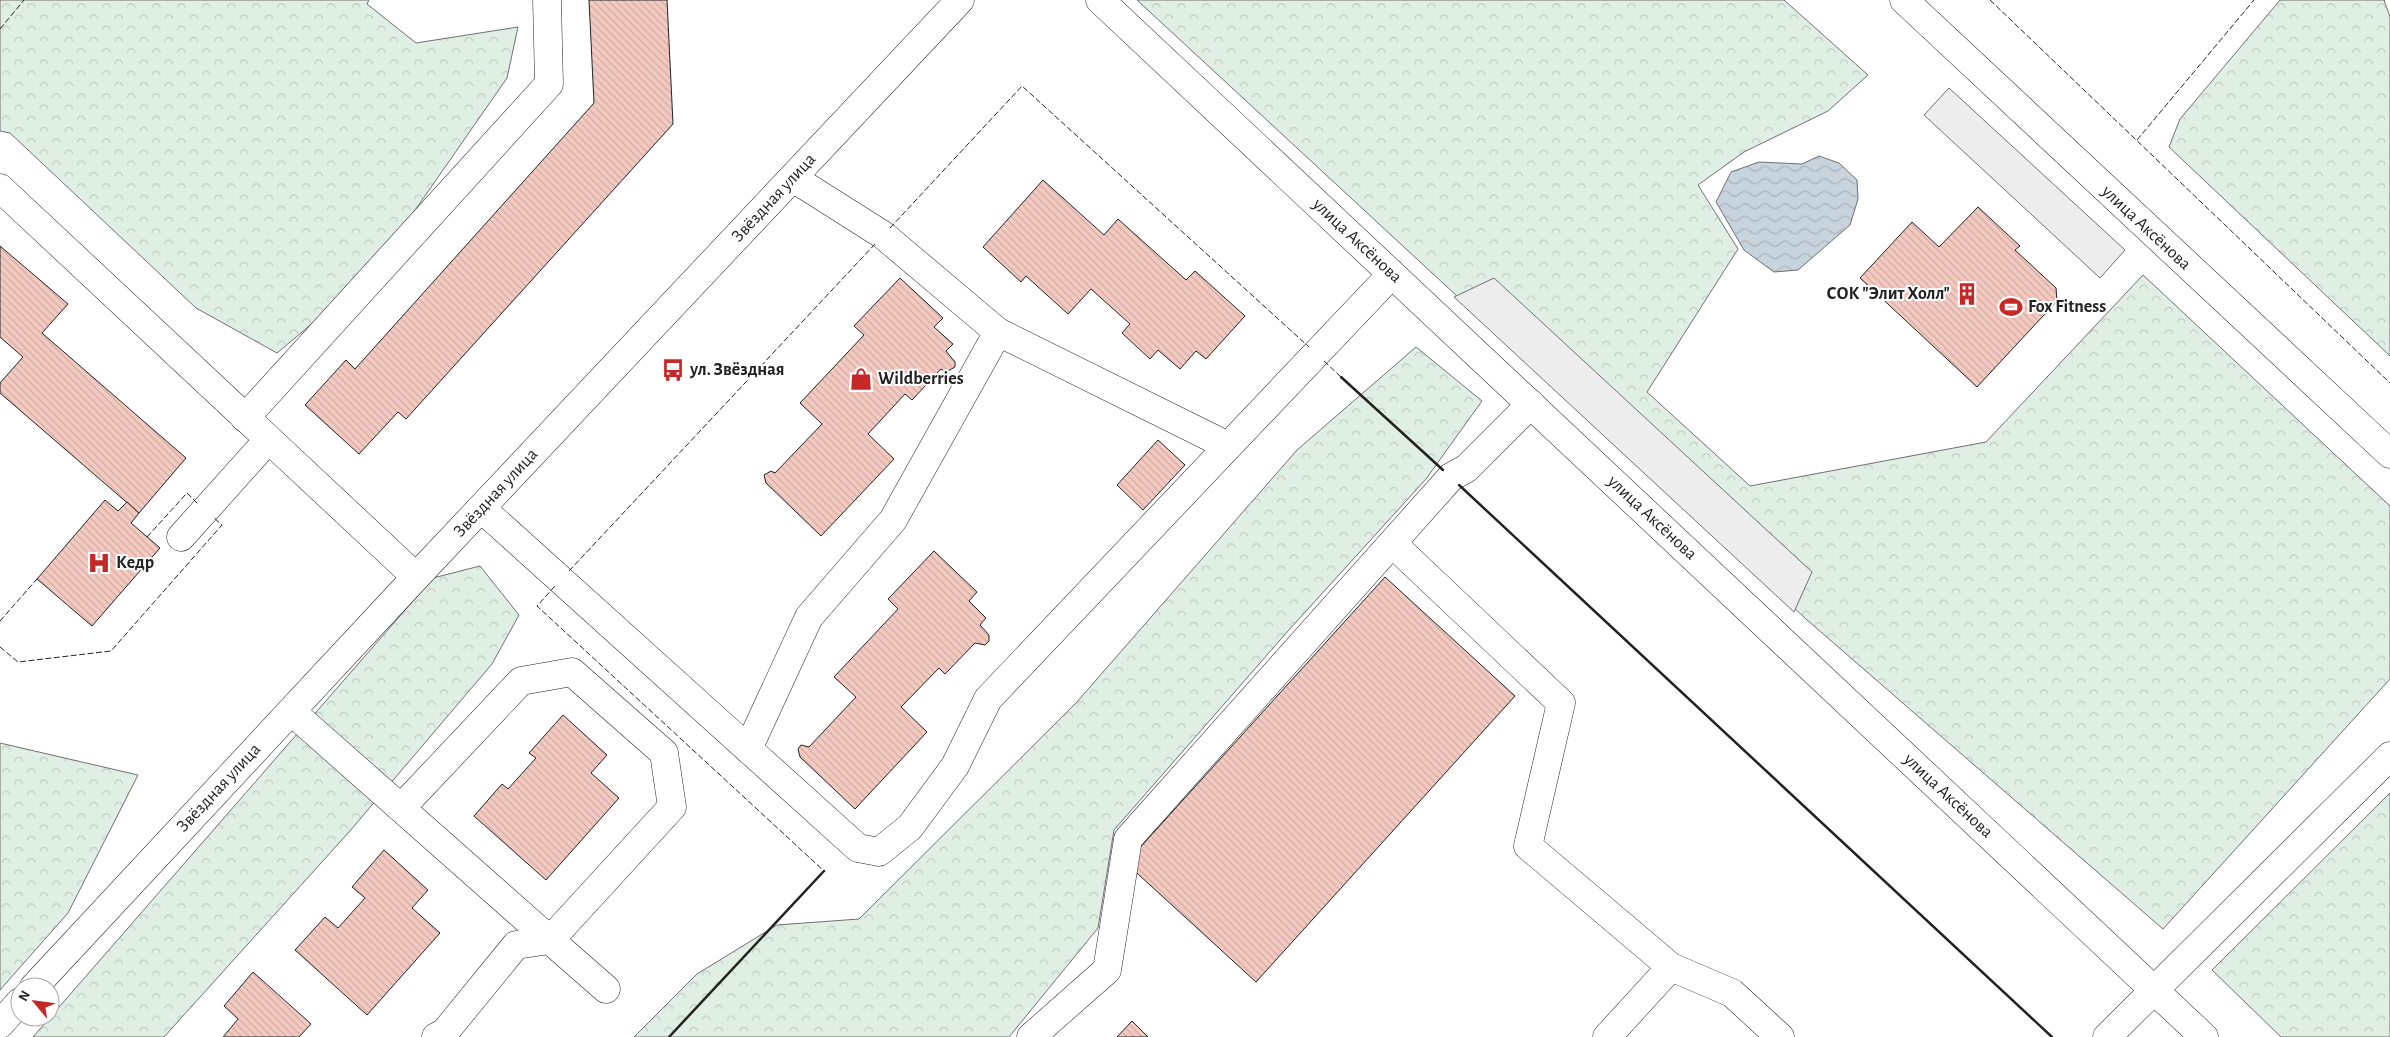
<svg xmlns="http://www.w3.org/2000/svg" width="2390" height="1037" font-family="'Alegreya Sans',sans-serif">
<defs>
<pattern id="forest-crowns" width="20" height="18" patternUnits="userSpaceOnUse" patternTransform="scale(1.25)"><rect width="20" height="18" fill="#e0efe3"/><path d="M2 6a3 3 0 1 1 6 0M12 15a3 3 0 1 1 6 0" fill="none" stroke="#c0cdc2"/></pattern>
<pattern id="water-waves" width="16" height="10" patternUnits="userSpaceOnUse" patternTransform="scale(1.25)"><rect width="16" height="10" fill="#c7d3dd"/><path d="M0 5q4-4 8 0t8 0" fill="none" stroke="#abb5bd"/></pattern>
<pattern id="building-back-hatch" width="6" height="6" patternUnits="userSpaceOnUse" patternTransform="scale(1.25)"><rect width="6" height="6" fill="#f3c9c0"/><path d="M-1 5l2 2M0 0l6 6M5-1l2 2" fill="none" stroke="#d0aca5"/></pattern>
</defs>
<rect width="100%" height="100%" fill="#fff"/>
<g fill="url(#forest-crowns)" stroke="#6f6f6f">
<path d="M 0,0 L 369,0 L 367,4 L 416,43 L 518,27 L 507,78 L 370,275 L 277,353 L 196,308 L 10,133 L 0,131 Z"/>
<path d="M 1137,0 L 1784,0 L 1868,75 L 1828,111 L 1744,152 L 1698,185 L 1738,249 L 1647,392 L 1750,486 L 1986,442 L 2143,275 L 2390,506 L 2390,679 L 2163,929 L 1806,619 Z"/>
<path d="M 2280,0 L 2384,0 L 2390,17 L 2390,356 L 2169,147 L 2180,119 Z"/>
<path d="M 1416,347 L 1482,401 L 1426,479 L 1288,631 L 1114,830 L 1098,928 L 1009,1037 L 634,1037 L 697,974 L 777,925 L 859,919 L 1076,703 L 1297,450 Z"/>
<path d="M 480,566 L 519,615 L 492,664 L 349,832 L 164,1037 L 33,1037 L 433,578 Z"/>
<path d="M 0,743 L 138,775 L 68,913 L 0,990 Z"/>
<path d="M 2390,793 L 2390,1037 L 2281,1037 L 2212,970 Z"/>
</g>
<g fill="#ededed" stroke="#6f6f6f">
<path d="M 1949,88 L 2125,250 L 2100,278 L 1924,115 Z"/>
<path d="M 1494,278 L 1812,572 L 1794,612 L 1454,297 Z"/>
</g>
<path fill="url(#water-waves)" stroke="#6f6f6f" d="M 1819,156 L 1839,163 L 1857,180 L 1858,199 L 1850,225 L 1798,270 L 1774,272 L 1744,250 L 1716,202 L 1731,172 L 1759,162 L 1802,164 Z"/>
<g fill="url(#building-back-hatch)" stroke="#222">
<path d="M 589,0 L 667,0 L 673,124 L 406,419 L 398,412 L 359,454 L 305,405 L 346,360 L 355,369 L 594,103 Z"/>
<path d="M 1043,180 L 1104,235 L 1118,219 L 1186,280 L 1195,271 L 1245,316 L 1206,359 L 1196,351 L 1180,369 L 1158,350 L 1150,359 L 1122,333 L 1130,324 L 1091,289 L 1068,314 L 1026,276 L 1021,282 L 983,247 Z"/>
<path d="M 1978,207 L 2020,246 L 2015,250 L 2056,288 L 2057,301 L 1977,387 L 1860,278 L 1912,222 L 1939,247 Z"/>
<path d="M 0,246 L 68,304 L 42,333 L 186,458 L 139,513 L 0,393 L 0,383 L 23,357 L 0,337 Z"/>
<path d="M 900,278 L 943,318 L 934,327 L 953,344 L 946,351 L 955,362 L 955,367 L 946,372 L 941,369 L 912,400 L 905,394 L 868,434 L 894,459 L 821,536 L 766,483 L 764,475 L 771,471 L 775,473 L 822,424 L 800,403 L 864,335 L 854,326 Z"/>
<path d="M 1158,440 L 1185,465 L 1143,510 L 1117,485 Z"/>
<path d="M 105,500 L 118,511 L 127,502 L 139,513 L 131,523 L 160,548 L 92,626 L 37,579 Z"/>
<path d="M 934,551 L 977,592 L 969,601 L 986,618 L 980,625 L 989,635 L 989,641 L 985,645 L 975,643 L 945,674 L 939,668 L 901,707 L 927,732 L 855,809 L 800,757 L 798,749 L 801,745 L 809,747 L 856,697 L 834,677 L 898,609 L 888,599 Z"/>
<path d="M 1385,577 L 1515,696 L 1256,982 L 1126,863 Z"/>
<path d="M 563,715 L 607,755 L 591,773 L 619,798 L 546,880 L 474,816 L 502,784 L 508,789 L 536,758 L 529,753 Z"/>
<path d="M 384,850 L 428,890 L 412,908 L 440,933 L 367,1015 L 295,950 L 325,917 L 338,928 L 365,898 L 352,887 Z"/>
<path d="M 253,972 L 311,1024 L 299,1037 L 223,1037 L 238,1019 L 224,1006 Z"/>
<path d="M 1132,1021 L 1148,1037 L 1117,1037 Z"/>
</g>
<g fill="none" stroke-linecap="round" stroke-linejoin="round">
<defs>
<g id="minor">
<path d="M 1100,0 L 2204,1037"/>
<path d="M 0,188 L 416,577"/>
<path d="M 998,332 L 1228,446"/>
<path d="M 245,418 L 549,84 L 547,0"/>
<path d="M 481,508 L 858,848 L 879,852 L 910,827 L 955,766 L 988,699 L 1392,274"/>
<path d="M 181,537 L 268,440"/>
<path d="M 1393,544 L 1561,703 L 1528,846 L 1671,967"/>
<path d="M 291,711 L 550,940 L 516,945 L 445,1032 L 436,1037"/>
<path d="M 748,749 L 809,617 L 893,520 L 998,332 L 883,235 L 793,178"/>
<path d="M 401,808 L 521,681 L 572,672 L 664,753 L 672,807 L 550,940 L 606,989"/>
<path d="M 34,987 L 416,577 L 960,0"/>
<path d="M 0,1024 L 20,1002"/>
<path d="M 1031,1037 L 1107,970 L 1128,839 L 1451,477 L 1467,468 L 1531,404"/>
<path d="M 1607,1037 L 1671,967 L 1732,993 L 1780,1037"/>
<path d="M 2107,1037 L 2390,756"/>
</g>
<path id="major" d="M 1904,0 L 2390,454"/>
</defs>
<use href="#minor" stroke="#222" stroke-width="29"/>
<use href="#major" stroke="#222" stroke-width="29"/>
<use href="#minor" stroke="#fff" stroke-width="28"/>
<use href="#major" stroke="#fff" stroke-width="28"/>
<g stroke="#222" stroke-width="1" stroke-dasharray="6 2.5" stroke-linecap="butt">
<path d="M 1990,0 L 2390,383"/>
<path d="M 0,29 L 24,0"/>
<path d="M 2137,140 L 2254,0"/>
<path d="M 890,228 L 1022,86 L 1309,347"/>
<path d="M 1324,361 L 1341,377"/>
<path d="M 147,537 L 187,493 L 198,504"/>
<path d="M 569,571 L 876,243"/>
<path d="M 555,586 L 537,606 L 824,871"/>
<path d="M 0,621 L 37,579"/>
<path d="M 0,647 L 18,662 L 111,651 L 222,525 L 213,517"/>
</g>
<g stroke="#222" stroke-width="2.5">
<path d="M 1341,377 L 1443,470"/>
<path d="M 1459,485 L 2052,1037"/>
<path d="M 669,1037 L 824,871"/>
</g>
</g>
<defs>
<symbol id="building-bare" viewBox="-9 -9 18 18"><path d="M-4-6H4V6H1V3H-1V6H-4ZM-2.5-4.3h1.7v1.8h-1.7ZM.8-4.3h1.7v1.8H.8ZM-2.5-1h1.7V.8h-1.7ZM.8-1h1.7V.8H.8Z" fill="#c62828" stroke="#fff" stroke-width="2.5" paint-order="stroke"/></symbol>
<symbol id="stadium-bare" viewBox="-9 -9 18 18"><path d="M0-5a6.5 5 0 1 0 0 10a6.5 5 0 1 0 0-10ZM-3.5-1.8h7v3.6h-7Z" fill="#c62828" stroke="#fff" stroke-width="2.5" paint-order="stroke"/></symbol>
<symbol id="bus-bare" viewBox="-9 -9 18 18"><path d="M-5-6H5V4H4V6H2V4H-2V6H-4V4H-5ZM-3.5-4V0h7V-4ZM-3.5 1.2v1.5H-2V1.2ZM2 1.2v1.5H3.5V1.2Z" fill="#c62828" stroke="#fff" stroke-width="2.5" paint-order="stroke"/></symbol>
<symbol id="shop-bare" viewBox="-9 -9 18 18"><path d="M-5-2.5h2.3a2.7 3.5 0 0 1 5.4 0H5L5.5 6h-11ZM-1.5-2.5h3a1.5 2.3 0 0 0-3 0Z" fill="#c62828" stroke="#fff" stroke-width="2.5" paint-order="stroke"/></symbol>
<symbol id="hospital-bare" viewBox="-9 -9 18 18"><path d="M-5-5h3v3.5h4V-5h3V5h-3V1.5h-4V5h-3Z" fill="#c62828" stroke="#fff" stroke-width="2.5" paint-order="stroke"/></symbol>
</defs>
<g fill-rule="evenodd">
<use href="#building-bare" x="1951" y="278" width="32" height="32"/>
<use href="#stadium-bare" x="1995" y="291" width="32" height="32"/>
<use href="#bus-bare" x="657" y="354" width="32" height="32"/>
<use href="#shop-bare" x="845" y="363" width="32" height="32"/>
<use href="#hospital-bare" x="83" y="547" width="32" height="32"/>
</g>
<g text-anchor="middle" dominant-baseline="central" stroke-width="4" stroke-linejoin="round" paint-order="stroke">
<g font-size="18" fill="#222" stroke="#fff">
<text transform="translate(774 198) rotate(-47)">Звёздная улица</text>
<text transform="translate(2146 228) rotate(43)">улица Аксёнова</text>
<text transform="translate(1357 241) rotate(43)">улица Аксёнова</text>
<text transform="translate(496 493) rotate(-47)">Звёздная улица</text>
<text transform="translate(1652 518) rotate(43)">улица Аксёнова</text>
<text transform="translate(219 788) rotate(-47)">Звёздная улица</text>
<text transform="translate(1948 796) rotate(43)">улица Аксёнова</text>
</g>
<g font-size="18" font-weight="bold" fill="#222" stroke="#fff" text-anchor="start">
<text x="1950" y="294" text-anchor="end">СОК "Элит Холл"</text>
<text x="2028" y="307">Fox Fitness</text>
<text x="690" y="370">ул. Звёздная</text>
<text x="878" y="379">Wildberries</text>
<text x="116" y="563">Кедр</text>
</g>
</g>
<g transform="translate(35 1002) rotate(299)"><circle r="24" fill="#ffffff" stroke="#a7a7a7"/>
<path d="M0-4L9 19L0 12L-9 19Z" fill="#c62828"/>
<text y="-8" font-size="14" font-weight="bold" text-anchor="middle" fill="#222222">N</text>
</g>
</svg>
